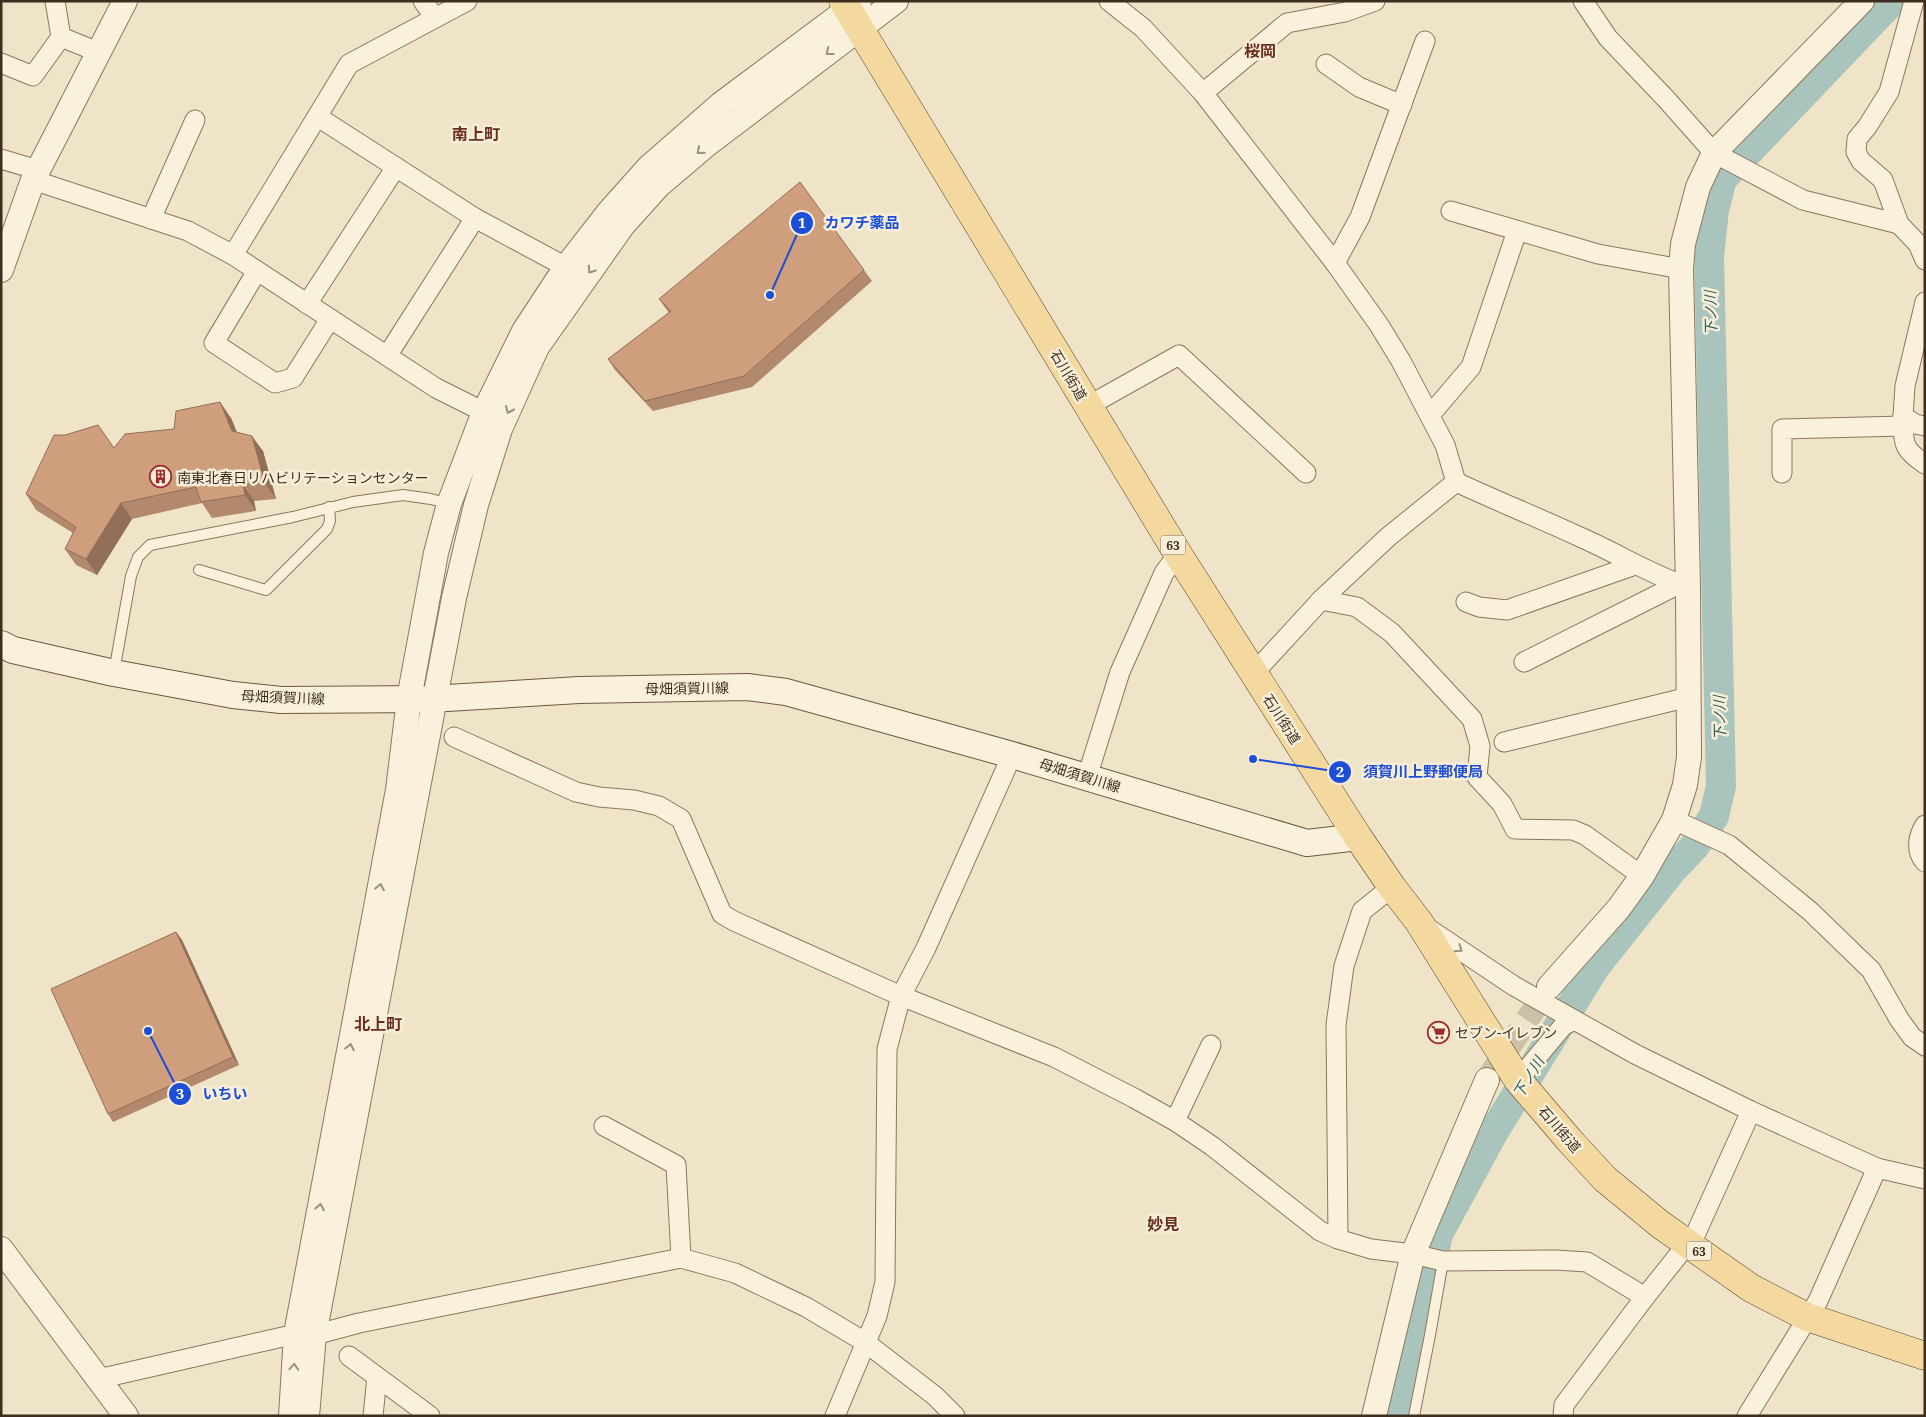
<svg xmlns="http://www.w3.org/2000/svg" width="1926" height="1417" font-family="'Noto Serif','Noto Sans JP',serif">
<rect width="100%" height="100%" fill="#f0e4c8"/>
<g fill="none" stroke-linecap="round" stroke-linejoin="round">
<path stroke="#a9c4bc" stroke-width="30" d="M 1399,1416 L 1438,1234 L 1493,1133 L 1595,967 L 1672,870 L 1694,847 L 1714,816 L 1721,786 L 1709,257 L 1714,210 L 1722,179 L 1892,1"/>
<path stroke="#ccc0a6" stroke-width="24" stroke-dasharray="24 12" stroke-linecap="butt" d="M 1487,1080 L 1549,987"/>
<defs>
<g id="service">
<path d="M 199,570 L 266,590 L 327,529 L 330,521 L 329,507"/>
<path d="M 114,672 L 131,576 L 138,557 L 150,545 L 293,517 L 353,502 L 403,495 L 431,499 L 449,504"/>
<path d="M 1414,1416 L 1430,1335 L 1443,1261"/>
</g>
<g id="minor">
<path d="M 55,1 L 61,37 L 98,52"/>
<path d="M 423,1 L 435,18"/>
<path d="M 1109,1 L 1143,28 L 1203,93 L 1335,263 L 1379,325 L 1401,361 L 1445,445 L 1456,482 C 1497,501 1539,518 1580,537 C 1617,553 1649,574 1688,587"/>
<path d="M 1583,1 L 1608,38 L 1667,100 L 1714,153 L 1803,200 L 1899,224"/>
<path d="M 1914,1 L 1889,92 L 1867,127 L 1857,139 L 1856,152 L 1861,161 L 1883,180 L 1899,224 L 1918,244 L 1925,260"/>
<path d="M 1,63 L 33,76 L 61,37"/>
<path d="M 1326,64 L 1359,87 L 1402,105"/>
<path d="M 1203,93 L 1287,23 L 1345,12 L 1375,1"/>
<path d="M 318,117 L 475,218 L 566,267"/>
<path d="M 1,159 L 38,170"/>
<path d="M 33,180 L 188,231 L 233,255 L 436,388 L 484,412"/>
<path d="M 1451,211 L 1598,254 L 1681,269"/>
<path d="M 151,219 L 195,120"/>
<path d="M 233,255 L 349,64 L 467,1"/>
<path d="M 1335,263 L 1360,217 L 1425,41"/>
<path d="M 257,271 L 214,343 L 275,383 L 293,378 L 330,319"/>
<path d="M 1925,302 L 1905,386 L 1903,416 L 1915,424 L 1925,426"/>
<path d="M 307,304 L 396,167"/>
<path d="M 387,356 L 475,218"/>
<path d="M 1088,406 L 1179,355 L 1306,473"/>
<path d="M 1430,415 L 1471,367 L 1517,231"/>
<path d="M 1903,416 C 1904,443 1901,448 1925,464"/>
<path d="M 1782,473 L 1782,429 L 1903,426"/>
<path d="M 1321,600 L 1357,607 L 1392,633 L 1472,719 L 1480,746 L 1477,777 L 1502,804 L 1515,829 L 1573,830 L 1585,835 L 1642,876"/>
<path d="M 1466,602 L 1479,607 L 1507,610 L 1635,565"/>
<path d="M 1524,662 L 1679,584"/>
<path d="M 1253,674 L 1321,600 L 1388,537 L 1456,482"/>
<path d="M 454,737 L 576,792 L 599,797 L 634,800 L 659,806 L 681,819 L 722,914 L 734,921 L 901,996 L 1054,1057 L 1134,1098 L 1175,1121 L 1212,1146 L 1320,1231 L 1338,1239 L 1371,1249 L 1413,1254 L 1443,1261 L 1556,1260 L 1587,1262 L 1645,1297"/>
<path d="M 1504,742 L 1689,697"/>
<path d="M 1087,777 L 1120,672 L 1164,573 L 1178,554"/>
<path d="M 1674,820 L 1729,845 L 1810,911 L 1871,970 L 1899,1019 L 1912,1037 L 1925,1046"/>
<path d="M 1925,825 C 1918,836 1915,851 1925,862"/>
<path d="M 1426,927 L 1514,986 L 1635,1054 L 1751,1111 L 1877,1168 L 1925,1179"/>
<path d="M 1518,1080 L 1563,1026 L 1574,1020"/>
<path d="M 1175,1121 L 1211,1045"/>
<path d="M 604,1126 L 676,1165 L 681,1258"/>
<path d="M 1338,1239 L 1336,1025 L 1344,966 L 1362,911 L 1392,887"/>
<path d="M 314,1335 L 359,1323 L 681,1258 L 735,1273 L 806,1307 L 865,1342 L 935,1396 L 955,1416"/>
<path d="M 349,1356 L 430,1416"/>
<path d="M 98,1379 L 296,1334"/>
<path d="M 373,1416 L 377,1377"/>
<path d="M 835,1416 L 877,1316 L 885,1282 L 887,1049 L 901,996 L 926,948 L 1012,755"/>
<path d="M 1563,1416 L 1564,1405 L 1645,1297 L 1696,1233 L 1751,1111"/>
<path d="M 1747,1416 L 1818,1301 L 1877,1168"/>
</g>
<g id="tertiary">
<path d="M 1,270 L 33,180 L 125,1"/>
<path d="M 1549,987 L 1619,908 L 1642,876 L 1674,820 L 1685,785 L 1689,757 L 1688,587 L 1681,269 L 1683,244 L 1698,187 L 1714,153 L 1862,1"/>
<path d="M 1,1249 L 126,1416"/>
<path d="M 291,1416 L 296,1334 L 398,790 L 409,699 L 436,553 L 449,504 L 484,412 L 524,331 L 566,267 L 608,213 L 649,167 L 721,104 L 859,1"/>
<path d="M 307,1416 L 314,1335 L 454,598 L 476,505 L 500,429 L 537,347 L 623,225 L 659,185 L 705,146 L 896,1"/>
<path d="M 1374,1416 L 1413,1254 L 1487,1080"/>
</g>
<path id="secondary" d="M 1,644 L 13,650 L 114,673 L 233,695 L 281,700 L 430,699 L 579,690 L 747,687 L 786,692 L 1012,755 L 1307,843 L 1358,837"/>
<path id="primary" d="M 843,1 L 1178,554 L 1358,837 L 1392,887 L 1419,922 L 1518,1080 L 1570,1141 L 1605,1179 L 1661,1225 L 1751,1288 L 1807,1317 L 1925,1356"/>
</defs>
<use href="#service" stroke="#8d765c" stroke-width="12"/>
<use href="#minor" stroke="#8d765c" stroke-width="21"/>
<use href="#tertiary" stroke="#8d765c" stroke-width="26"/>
<use href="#secondary" stroke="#6f573f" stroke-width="28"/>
<use href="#primary" stroke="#5b4430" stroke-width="29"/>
<use href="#service" stroke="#faf1dc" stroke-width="10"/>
<use href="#minor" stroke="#faf1dc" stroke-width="19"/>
<use href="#tertiary" stroke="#faf1dc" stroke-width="24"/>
<use href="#secondary" stroke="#faf1dc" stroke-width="26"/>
<use href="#primary" stroke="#f3d9a0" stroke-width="28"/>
</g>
<g fill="#b2896c">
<path d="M 864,270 L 872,281 L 752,387 L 653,411 L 615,370 L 608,359 L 669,313 L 659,299 Z"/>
<path d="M 231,418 L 237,433 L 263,451 L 276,499 L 254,501 L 256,511 L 212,518 L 202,503 L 132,519 L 97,575 L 76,565 L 65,549 L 73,533 L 36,510 L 26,494 L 114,448 L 174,429 Z"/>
<path d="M 176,932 L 182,940 L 239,1065 L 113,1122 L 108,1114 Z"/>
</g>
<g fill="#916f58">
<path d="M 220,402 L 231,418 L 243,447 L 232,431 Z"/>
<path d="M 252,436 L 263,451 L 276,499 L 265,483 Z"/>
<path d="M 243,485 L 254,501 L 256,511 L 245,495 Z"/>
<path d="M 121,503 L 132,519 L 97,575 L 86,559 Z"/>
<path d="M 176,932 L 182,940 L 239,1065 L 233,1057 Z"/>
</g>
<g fill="#cf9f7d" stroke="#916f58">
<path d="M 800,182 L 864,270 L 744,376 L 645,401 L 608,359 L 671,311 L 659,299 Z"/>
<path d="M 220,402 L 232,431 L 252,436 L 265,483 L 243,485 L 245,495 L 201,502 L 196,487 L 121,503 L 86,559 L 65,549 L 76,527 L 26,494 L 54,435 L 65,435 L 98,425 L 114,448 L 125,434 L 174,429 L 176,411 Z"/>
<path d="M 176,932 L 233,1057 L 108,1114 L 51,989 Z"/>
</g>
<defs><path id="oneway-chevron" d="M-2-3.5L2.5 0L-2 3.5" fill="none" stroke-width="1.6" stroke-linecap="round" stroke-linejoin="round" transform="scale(1.25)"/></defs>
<g stroke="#9c907e">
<use href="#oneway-chevron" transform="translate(829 52) rotate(143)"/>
<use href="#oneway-chevron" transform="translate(700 151) rotate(140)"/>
<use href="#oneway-chevron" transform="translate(591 270) rotate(125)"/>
<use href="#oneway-chevron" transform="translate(509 410) rotate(114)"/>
<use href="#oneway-chevron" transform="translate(380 887) rotate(-79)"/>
<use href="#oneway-chevron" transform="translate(1459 949) rotate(34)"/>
<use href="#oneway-chevron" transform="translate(350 1047) rotate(-79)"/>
<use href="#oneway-chevron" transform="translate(320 1207) rotate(-79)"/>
<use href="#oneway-chevron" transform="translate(294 1367) rotate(-86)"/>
</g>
<defs>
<symbol id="building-ring" viewBox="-11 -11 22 22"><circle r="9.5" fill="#f7eed8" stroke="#9e2a2b" stroke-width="1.5"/><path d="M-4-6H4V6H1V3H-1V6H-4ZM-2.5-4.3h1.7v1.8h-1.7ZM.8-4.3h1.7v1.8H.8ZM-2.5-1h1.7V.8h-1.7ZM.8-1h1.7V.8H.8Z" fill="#9e2a2b"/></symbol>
<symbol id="supermarket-ring" viewBox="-11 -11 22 22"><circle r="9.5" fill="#f7eed8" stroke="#9e2a2b" stroke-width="1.5"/><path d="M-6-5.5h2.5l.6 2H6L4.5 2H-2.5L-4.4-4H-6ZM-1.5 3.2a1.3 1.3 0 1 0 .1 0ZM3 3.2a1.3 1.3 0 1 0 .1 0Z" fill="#9e2a2b"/></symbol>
</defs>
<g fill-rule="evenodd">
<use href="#building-ring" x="148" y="464" width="25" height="25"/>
<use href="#supermarket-ring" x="1426" y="1020" width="25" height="25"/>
</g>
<g text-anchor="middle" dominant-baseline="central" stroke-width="5" stroke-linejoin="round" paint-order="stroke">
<g fill="#f7eed8" stroke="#756857" stroke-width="1">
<rect x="1160.5" y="535.5" width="25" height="19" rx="4"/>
<rect x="1686.5" y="1241.5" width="25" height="19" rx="4"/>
</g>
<g font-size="12" font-weight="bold" fill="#3d2e20">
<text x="1173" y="545">63</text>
<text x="1699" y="1251">63</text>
</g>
<g font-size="14" fill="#3d2e20" stroke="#f7eed8">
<text transform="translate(1069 375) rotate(59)">石川街道</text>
<text transform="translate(687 688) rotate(-1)">母畑須賀川線</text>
<text transform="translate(283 697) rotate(2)">母畑須賀川線</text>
<text transform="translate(1282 719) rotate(57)">石川街道</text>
<text transform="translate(1080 775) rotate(17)">母畑須賀川線</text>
<text transform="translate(1560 1129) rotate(49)">石川街道</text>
</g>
<g font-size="14" fill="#3d2e20" stroke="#f7eed8" text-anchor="start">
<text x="177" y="477">南東北春日リハビリテーションセンター</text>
<text x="1455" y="1032">セブン-イレブン</text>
</g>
<g font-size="15" font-style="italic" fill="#2f5d5a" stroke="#f7eed8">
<text transform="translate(1710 313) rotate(-91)">下ノ川</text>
<text transform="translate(1719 718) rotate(-91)">下ノ川</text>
<text transform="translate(1528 1077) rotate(-59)">下ノ川</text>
</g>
<g font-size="16" font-weight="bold" fill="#6b2e1e" stroke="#f7eed8">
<text x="1260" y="51">桜岡</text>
<text x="476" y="134">南上町</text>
<text x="378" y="1024">北上町</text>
<text x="1163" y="1224">妙見</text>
</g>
</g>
<path fill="none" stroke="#1d4ed8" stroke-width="2" d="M770 295L802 223M1253 759L1340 772M148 1031L180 1094"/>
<g fill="#1d4ed8" stroke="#f7eed8" stroke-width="2">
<circle cx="770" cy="295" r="5"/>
<circle cx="1253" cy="759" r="5"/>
<circle cx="148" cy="1031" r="5"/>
<circle cx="802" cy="223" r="12"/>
<circle cx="1340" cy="772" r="12"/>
<circle cx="180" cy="1094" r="12"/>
</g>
<g font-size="15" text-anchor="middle" font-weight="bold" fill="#fff">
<text x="802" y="228">1</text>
<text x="1340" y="777">2</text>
<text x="180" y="1099">3</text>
</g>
<g font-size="15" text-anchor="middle" font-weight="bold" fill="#1d4ed8" stroke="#f7eed8" stroke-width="5" stroke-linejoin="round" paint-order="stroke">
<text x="862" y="228">カワチ薬品</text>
<text x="1423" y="777">須賀川上野郵便局</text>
<text x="225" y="1099">いちい</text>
</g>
<rect width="1926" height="1417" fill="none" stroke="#3d2e20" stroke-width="5"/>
</svg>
